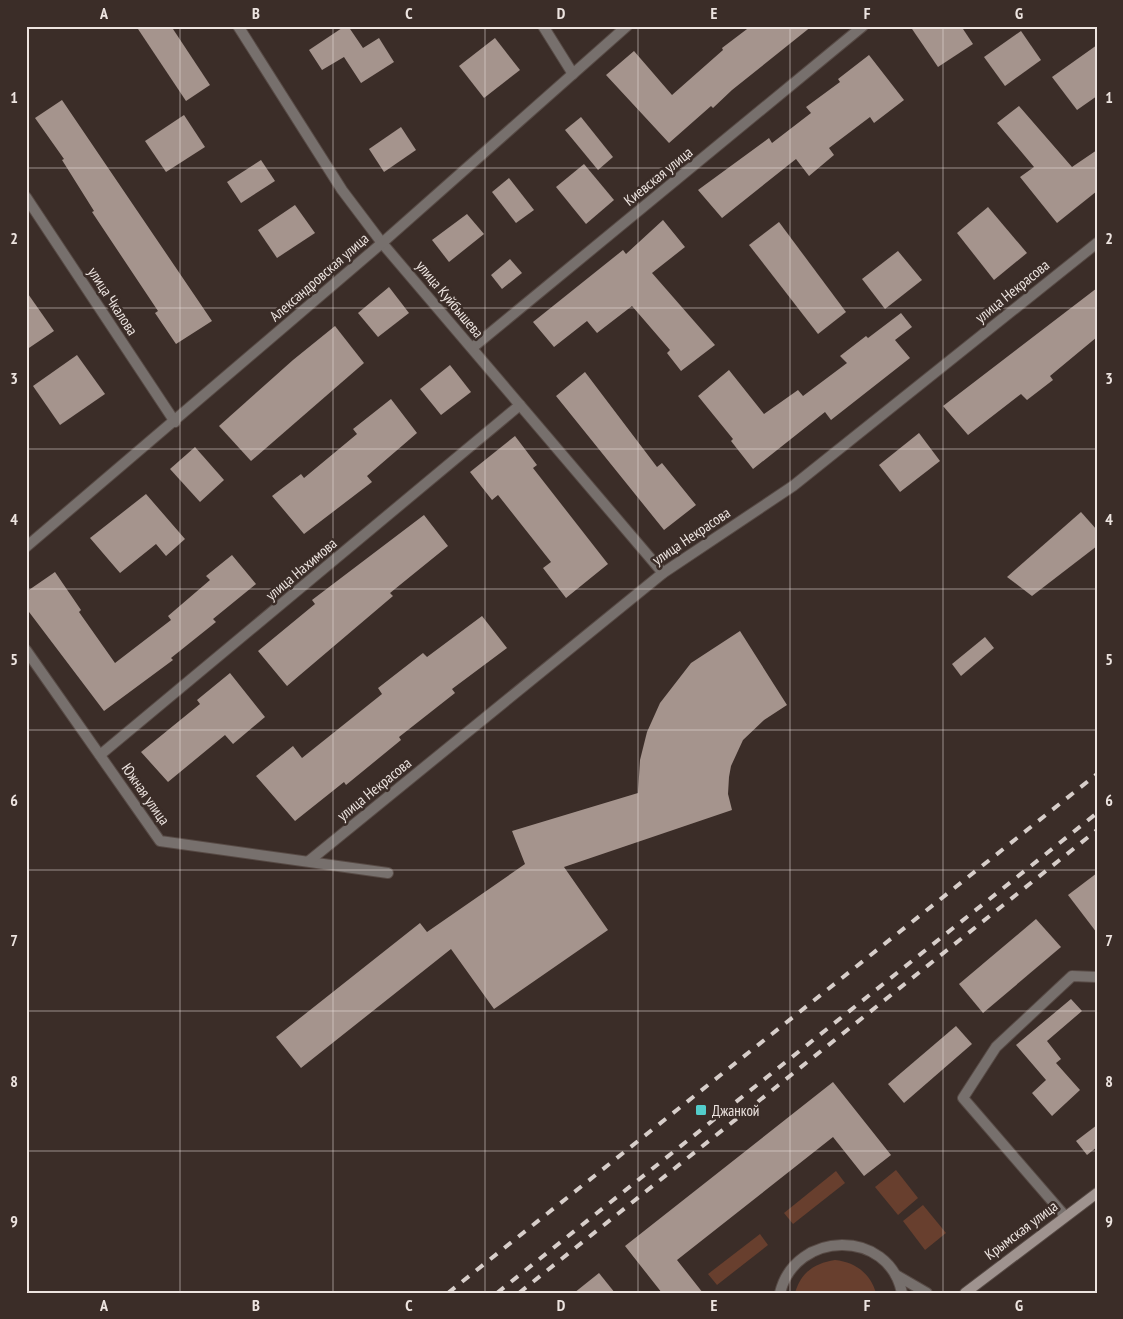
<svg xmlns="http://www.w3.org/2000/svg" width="1123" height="1319" font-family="'PT Sans Narrow',sans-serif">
<rect width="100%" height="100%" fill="#3b2d28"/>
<g fill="#683f2e">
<path d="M 896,1170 L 918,1198 L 898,1215 L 875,1187 Z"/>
<path d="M 836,1171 L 845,1183 L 793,1224 L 784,1213 Z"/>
<path d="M 923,1205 L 946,1233 L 925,1250 L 903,1221 Z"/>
<path d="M 760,1234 L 768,1245 L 717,1285 L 708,1274 Z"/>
<path d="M 835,1260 C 855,1262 870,1273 876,1293 L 795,1293 C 801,1272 815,1263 835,1260 Z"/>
</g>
<g fill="#a5948d">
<path d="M 136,26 L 171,26 L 210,85 L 186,101 Z"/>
<path d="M 345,26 L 348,26 L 363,48 L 379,38 L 394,62 L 361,83 L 344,57 L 322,70 L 309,50 Z"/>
<path d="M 751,26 L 812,26 L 732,90 L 713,108 L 711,106 L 669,143 L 606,75 L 634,51 L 672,95 L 723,50 L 722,48 Z"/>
<path d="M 910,26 L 961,26 L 973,44 L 938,67 Z"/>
<path d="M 1021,31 L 1041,60 L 1005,86 L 984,57 Z"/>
<path d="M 495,38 L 520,70 L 484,98 L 459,66 Z"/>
<path d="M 1097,45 L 1097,96 L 1077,110 L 1052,77 Z"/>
<path d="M 869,55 L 904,100 L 874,123 L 870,117 L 829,148 L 834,155 L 809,176 L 796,159 L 722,218 L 698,190 L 769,138 L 772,143 L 811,113 L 806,107 L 840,82 L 838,79 Z"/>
<path d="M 62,100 L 212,321 L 176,344 L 155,313 L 158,311 L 92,212 L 94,211 L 62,160 L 64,159 L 35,118 Z"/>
<path d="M 1019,106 L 1072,167 L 1097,150 L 1097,191 L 1057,223 L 1020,177 L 1034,167 L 997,123 Z"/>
<path d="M 184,115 L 205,147 L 166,172 L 145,141 Z"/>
<path d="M 581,117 L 613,157 L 598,170 L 565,130 Z"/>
<path d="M 401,127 L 416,150 L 384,172 L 369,149 Z"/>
<path d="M 261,160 L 275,181 L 241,203 L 227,182 Z"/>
<path d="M 584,164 L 614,200 L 586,224 L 556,187 Z"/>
<path d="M 509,178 L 534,210 L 516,223 L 492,192 Z"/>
<path d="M 295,205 L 315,233 L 277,258 L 258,230 Z"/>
<path d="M 988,207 L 1027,253 L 994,280 L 957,233 Z"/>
<path d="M 467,214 L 484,234 L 449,262 L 432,240 Z"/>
<path d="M 663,220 L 685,247 L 652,273 L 715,345 L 681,371 L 667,353 L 670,350 L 632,306 L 597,333 L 587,321 L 554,347 L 533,322 L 623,250 L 626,254 Z"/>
<path d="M 779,222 L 846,312 L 818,334 L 749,245 Z"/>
<path d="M 898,251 L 922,280 L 885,309 L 862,279 Z"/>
<path d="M 510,259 L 522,273 L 502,289 L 491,275 Z"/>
<path d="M 389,287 L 409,313 L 378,337 L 358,313 Z"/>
<path d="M 1097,288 L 1097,337 L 1050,376 L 1053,380 L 1027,400 L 1021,394 L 968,435 L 943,406 Z"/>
<path d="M 26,291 L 54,331 L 26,350 Z"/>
<path d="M 901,313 L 912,327 L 895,340 L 910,358 L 831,420 L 825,412 L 753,469 L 731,441 L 733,439 L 698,396 L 729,370 L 764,414 L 798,390 L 803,396 L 847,363 L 840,356 L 866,336 L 868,338 Z"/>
<path d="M 335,326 L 364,363 L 251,461 L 219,426 L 293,360 Z"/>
<path d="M 77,355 L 105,394 L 60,425 L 33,386 Z"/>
<path d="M 450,365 L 471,392 L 441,415 L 420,389 Z"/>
<path d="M 585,372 L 657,467 L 662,463 L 696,505 L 664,530 L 556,396 Z"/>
<path d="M 391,399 L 417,433 L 367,476 L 372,482 L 304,534 L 272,496 L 301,474 L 304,478 L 357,434 L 353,429 Z"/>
<path d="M 919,433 L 940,461 L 900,492 L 879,465 Z"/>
<path d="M 515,436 L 537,465 L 533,468 L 608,564 L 566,598 L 543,568 L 551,562 L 498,495 L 492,500 L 470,472 Z"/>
<path d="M 195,447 L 224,480 L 200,502 L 170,469 Z"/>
<path d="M 146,494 L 185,539 L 166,556 L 156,544 L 120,573 L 90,538 Z"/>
<path d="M 1081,512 L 1097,530 L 1097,546 L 1032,596 L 1007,577 Z"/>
<path d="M 424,515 L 448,546 L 390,593 L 393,596 L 287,686 L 258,651 L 315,604 L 312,600 Z"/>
<path d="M 232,555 L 256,584 L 213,619 L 216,622 L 171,658 L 173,660 L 104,711 L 26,608 L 26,592 L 55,572 L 81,610 L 79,612 L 115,663 L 171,620 L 168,616 L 210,580 L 206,576 Z"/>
<path d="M 482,616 L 507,648 L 452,689 L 455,693 L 399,737 L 401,740 L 346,785 L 344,782 L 295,821 L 256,776 L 293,746 L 302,758 L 382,694 L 378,688 L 423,653 L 427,657 Z"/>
<path d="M 740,631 L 787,705 L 764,720 L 743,740 L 731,766 L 729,777 L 728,794 L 732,810 L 564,867 L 608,930 L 494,1009 L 451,949 L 301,1068 L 276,1037 L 420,923 L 427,932 L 525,864 L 512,831 L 638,793 L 640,760 L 647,732 L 660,703 L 691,663 Z"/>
<path d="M 985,637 L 994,648 L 961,676 L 952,664 Z"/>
<path d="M 230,673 L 265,717 L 233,744 L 225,735 L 168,782 L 141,752 L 200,704 L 197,700 Z"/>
<path d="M 1097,873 L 1097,933 L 1068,895 Z"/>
<path d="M 1036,919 L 1061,947 L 983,1013 L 959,984 Z"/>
<path d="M 1071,999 L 1082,1011 L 1047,1041 L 1061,1059 L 1056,1063 L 1080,1090 L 1052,1116 L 1032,1093 L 1046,1080 L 1016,1045 Z"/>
<path d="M 956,1026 L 972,1044 L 904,1103 L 888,1084 Z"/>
<path d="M 833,1082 L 891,1155 L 864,1176 L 833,1137 L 677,1260 L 703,1293 L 662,1293 L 625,1246 Z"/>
<path d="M 1097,1125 L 1097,1147 L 1087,1155 L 1076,1141 Z"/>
<path d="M 599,1273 L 615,1293 L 574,1293 Z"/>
</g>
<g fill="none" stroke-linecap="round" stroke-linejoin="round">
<defs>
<g id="lane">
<path d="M 1065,1216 L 963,1098 L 996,1047 L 1072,976 L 1097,977"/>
<path d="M 896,1275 L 927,1293"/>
<path d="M 780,1293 C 795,1230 889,1228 902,1293"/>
</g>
<g id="street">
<path d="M 238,26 L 342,190 L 382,243 L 663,573"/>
<path d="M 543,26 L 573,74"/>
<path d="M 26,197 L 175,422"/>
<path d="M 472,348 L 863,26"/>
<path d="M 26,547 L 382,243 L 627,26"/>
<path d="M 26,650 L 160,841 L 388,873"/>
<path d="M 100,755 L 520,405"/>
<path d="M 309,861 L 663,573 L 793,486 L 1097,243"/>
</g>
<path id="secondary" d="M 965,1293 L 1097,1193"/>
</defs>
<use href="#lane" stroke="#574a45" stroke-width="12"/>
<use href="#street" stroke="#574a45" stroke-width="12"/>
<use href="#secondary" stroke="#574a45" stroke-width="12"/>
<use href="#lane" stroke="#77706d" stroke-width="10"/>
<use href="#street" stroke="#77706d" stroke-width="10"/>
<use href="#secondary" stroke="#9f938f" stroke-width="10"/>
<g stroke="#d7ceca" stroke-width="4" stroke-dasharray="9 9" stroke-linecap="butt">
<path d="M 448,1293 L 1097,774"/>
<path d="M 497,1293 L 1097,813"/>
<path d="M 519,1293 L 1097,830"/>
</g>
</g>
<path fill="none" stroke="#ede4e0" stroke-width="1" stroke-opacity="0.55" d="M 180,26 L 180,1293M 333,26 L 333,1293M 485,26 L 485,1293M 638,26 L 638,1293M 790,26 L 790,1293M 943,26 L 943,1293M 26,168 L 1097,168M 26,308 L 1097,308M 26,449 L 1097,449M 26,589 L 1097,589M 26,730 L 1097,730M 26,870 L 1097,870M 26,1011 L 1097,1011M 26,1151 L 1097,1151"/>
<rect fill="#53cdcb" stroke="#3b2d28" stroke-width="2" x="695" y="1104" width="12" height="12" rx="2.5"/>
<g text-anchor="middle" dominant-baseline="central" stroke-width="5" stroke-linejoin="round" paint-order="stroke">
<g font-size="15" fill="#ede4e0" stroke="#3b2d28">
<text transform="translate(658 176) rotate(-39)">Киевская улица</text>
<text transform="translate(319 277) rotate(-41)">Александровская улица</text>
<text transform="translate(1012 291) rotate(-39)">улица Некрасова</text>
<text transform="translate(450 299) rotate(50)">улица Куйбышева</text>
<text transform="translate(113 301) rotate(57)">улица Чкалова</text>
<text transform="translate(691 536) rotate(-34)">улица Некрасова</text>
<text transform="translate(301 569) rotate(-40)">улица Нахимова</text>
<text transform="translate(374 789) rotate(-39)">улица Некрасова</text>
<text transform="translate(146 794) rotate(55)">Южная улица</text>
<text transform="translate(1021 1230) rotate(-37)">Крымская улица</text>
</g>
<g font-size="15" fill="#ede4e0" stroke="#3b2d28" text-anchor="start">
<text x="712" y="1110">Джанкой</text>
</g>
</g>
<rect width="1123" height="1319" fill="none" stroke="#3b2d28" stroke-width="55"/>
<rect x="28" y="28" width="1068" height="1264" fill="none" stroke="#ede4e0" stroke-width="2"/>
<g font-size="16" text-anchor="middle" font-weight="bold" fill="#ede4e0">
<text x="104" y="19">A</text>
<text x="256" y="19">B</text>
<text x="409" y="19">C</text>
<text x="561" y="19">D</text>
<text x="714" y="19">E</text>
<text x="867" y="19">F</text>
<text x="1019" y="19">G</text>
<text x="14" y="103">1</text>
<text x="1109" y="103">1</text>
<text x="14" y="244">2</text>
<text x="1109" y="244">2</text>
<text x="14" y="384">3</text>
<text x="1109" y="384">3</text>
<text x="14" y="525">4</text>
<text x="1109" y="525">4</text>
<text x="14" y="665">5</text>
<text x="1109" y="665">5</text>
<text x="14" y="806">6</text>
<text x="1109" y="806">6</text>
<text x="14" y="946">7</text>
<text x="1109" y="946">7</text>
<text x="14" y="1087">8</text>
<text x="1109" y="1087">8</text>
<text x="14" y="1227">9</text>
<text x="1109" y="1227">9</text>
<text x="104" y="1311">A</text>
<text x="256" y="1311">B</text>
<text x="409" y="1311">C</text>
<text x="561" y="1311">D</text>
<text x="714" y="1311">E</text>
<text x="867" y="1311">F</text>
<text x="1019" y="1311">G</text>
</g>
</svg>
